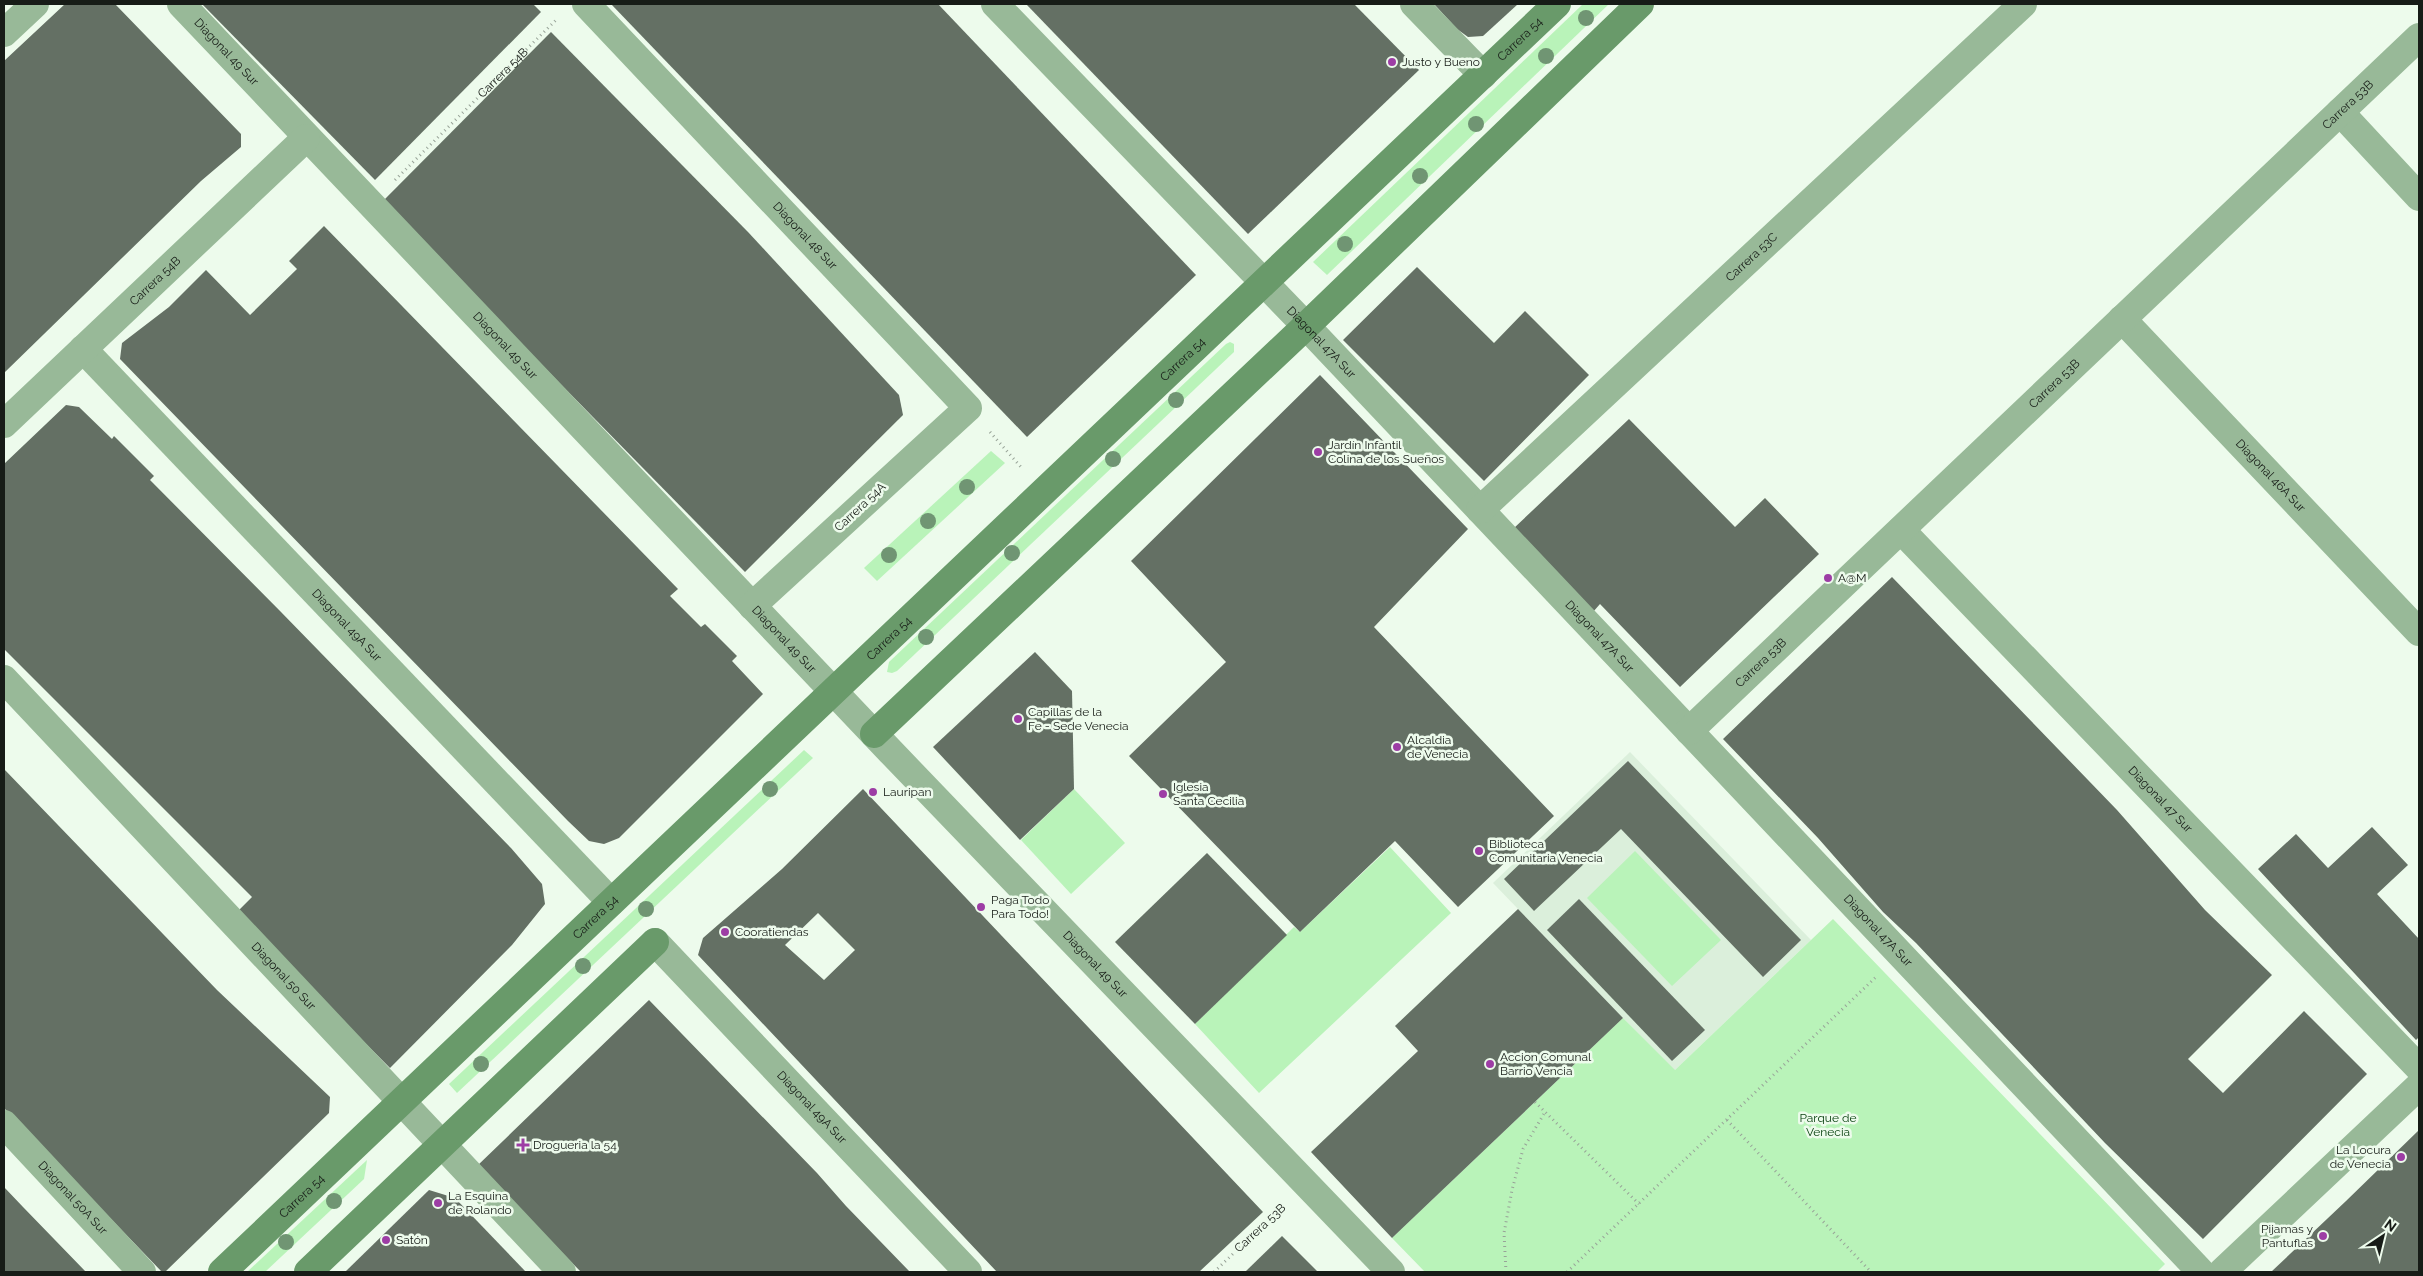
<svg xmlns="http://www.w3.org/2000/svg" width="2423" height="1276" font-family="Raleway,sans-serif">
<rect width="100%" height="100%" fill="#edfbec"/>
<path fill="#dbefdb" d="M 1630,752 L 1811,940 L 1674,1071 L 1493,883 Z"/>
<g fill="#b9f3b9">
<path d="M 1583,4 L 1609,4 L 1327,275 L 1313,262 Z"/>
<path d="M 1230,342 L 1234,344 L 1234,352 L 897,671 L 892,673 L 887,672 L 889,662 L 1226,344 Z"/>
<path d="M 991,451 L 1005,463 L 877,581 L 864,568 Z"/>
<path d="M 804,750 L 813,758 L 457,1093 L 449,1084 Z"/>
<path d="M 1074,789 L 1125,843 L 1071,894 L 1021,840 Z"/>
<path d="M 1390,847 L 1451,913 L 1259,1093 L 1195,1024 L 1294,927 L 1300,932 Z"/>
<path d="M 1635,851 L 1721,940 L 1672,986 L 1587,898 Z"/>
<path d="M 1833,919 L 2165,1264 L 2157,1272 L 1425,1272 L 1392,1238 L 1623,1018 L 1675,1070 Z"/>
<path d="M 367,1160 L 364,1179 L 265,1272 L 247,1272 Z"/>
</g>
<g fill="#647064" fill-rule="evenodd">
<path d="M 65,4 L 115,4 L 241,134 L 241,147 L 201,181 L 4,373 L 4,61 Z"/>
<path d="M 202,4 L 533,4 L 541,12 L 375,180 Z"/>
<path d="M 611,4 L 938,4 L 1196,275 L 1027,437 Z"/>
<path d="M 1026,4 L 1354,4 L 1419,70 L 1248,234 Z"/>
<path d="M 1434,4 L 1518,4 L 1483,36 L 1468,37 L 1457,29 Z"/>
<path d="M 551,32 L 748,232 L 899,395 L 903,415 L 745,572 L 382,202 Z"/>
<path d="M 324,226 L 678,589 L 670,596 L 701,627 L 705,624 L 737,656 L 732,661 L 763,694 L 619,838 L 604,844 L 589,841 L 568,821 L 120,359 L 122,343 L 169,307 L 206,270 L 250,315 L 297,269 L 289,261 Z"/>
<path d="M 1417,267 L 1494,343 L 1525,311 L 1589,375 L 1484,481 L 1343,340 Z"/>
<path d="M 1320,375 L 1468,529 L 1374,627 L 1554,816 L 1458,907 L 1395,841 L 1300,932 L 1129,756 L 1226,662 L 1131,561 Z"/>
<path d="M 66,405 L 79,407 L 112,439 L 114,436 L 154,476 L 150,480 L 281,612 L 511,848 L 542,884 L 545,904 L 512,945 L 390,1068 L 339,1017 L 239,910 L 252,897 L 4,649 L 4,464 Z"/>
<path d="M 1629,419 L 1735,527 L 1765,498 L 1819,554 L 1680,687 L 1600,604 L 1593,612 L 1513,529 Z"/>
<path d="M 1892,577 L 2117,810 L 2205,910 L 2272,975 L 2188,1059 L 2223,1093 L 2304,1011 L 2367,1074 L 2203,1239 L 2105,1143 L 1916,943 L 1883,912 L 1818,838 L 1723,739 Z"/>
<path d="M 1035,652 L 1072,691 L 1074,789 L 1020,840 L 933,747 Z"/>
<path d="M 1628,761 L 1801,940 L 1763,977 L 1621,829 L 1534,911 L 1504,879 Z"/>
<path d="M 4,769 L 217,990 L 330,1097 L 329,1113 L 165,1272 L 162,1272 L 4,1108 Z"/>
<path d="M 863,789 L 1263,1212 L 1199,1272 L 997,1272 L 698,955 L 703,938 L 782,869 ZM 818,913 L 855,950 L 824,980 L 785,945 Z"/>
<path d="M 2372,827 L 2408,865 L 2377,894 L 2419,939 L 2419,1037 L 2416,1040 L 2258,869 L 2296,834 L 2328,868 Z"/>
<path d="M 1207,853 L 1287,935 L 1195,1024 L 1115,942 Z"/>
<path d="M 1579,899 L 1705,1030 L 1672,1061 L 1547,930 Z"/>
<path d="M 1518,909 L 1623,1018 L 1392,1238 L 1311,1152 L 1418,1051 L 1395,1026 Z"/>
<path d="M 649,1000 L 817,1173 L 846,1206 L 910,1272 L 581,1272 L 477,1166 Z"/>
<path d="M 2419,1130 L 2419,1272 L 2271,1272 L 2346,1201 Z"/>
<path d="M 4,1187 L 23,1207 L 86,1272 L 4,1272 Z"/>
<path d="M 429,1190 L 455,1198 L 526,1272 L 345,1272 Z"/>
<path d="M 1282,1236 L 1318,1272 L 1245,1272 Z"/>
</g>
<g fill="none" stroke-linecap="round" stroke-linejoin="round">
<g stroke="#98a398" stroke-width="3" stroke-dasharray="1 4" stroke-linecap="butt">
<path id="s1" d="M 395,180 L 556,20"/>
<path d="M 990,432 L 1021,467"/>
<path d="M 1535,1102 L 1639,1204"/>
<path d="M 1727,1120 L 1871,1272"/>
<path d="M 1214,1272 L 1282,1207"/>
<path d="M 1506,1272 L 1504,1233 L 1512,1190 L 1523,1149 L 1545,1112"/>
<path d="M 1567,1272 L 1876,977"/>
</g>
<g stroke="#98b998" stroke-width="28">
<path id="s2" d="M 181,4 L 891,752 L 1391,1272"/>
<path id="s3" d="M 586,4 L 968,408 L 752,606"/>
<path id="s4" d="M 995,4 L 1306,326 L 2201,1272"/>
<path d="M 1414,4 L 1483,75"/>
<path d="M 4,33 L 35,4"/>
<path d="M 2340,112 L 2419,197"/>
<path id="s5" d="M 2122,319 L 2419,632"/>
<path id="s6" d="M 83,349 L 611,902"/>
<path id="s7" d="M 4,424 L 306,138"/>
<path id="s8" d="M 1480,510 L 2023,4"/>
<path id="s9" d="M 1901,530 L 2419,1068"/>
<path id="s10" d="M 4,679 L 562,1272"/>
<path id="s11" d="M 1689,731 L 2419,37"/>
<path id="s12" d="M 655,942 L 968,1272"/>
<path id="s13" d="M 4,1124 L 142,1272"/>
<path d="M 2222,1272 L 2419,1086"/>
</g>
<g stroke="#699a6a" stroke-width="28">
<path d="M 874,734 L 1306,326 L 1640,4"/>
<path id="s14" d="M 222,1272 L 1557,4"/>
<path d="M 308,1272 L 655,942"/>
</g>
</g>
<g fill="#709573">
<circle cx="1586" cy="18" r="8"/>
<circle cx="1546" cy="56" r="8"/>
<circle cx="1476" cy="124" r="8"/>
<circle cx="1420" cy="176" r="8"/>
<circle cx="1345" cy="244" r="8"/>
<circle cx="1176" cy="400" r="8"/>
<circle cx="1113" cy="459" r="8"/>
<circle cx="967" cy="487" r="8"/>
<circle cx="928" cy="521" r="8"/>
<circle cx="1012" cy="553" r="8"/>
<circle cx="889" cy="555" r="8"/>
<circle cx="926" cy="637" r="8"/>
<circle cx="770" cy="789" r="8"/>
<circle cx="646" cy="909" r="8"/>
<circle cx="583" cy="966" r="8"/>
<circle cx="481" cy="1064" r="8"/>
<circle cx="334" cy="1201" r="8"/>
<circle cx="286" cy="1242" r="8"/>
</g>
<g fill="#9d3da5" stroke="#edfbec" stroke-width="2">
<circle cx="1392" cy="62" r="5"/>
<circle cx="1318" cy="452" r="5"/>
<circle cx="1828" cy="578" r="5"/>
<circle cx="1018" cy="719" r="5"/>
<circle cx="1397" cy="747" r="5"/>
<circle cx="873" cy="792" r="5"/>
<circle cx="1163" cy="794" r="5"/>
<circle cx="1479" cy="851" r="5"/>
<circle cx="981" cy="907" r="5"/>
<circle cx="725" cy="932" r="5"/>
<circle cx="1490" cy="1064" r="5"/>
<path d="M520.5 1137.5h5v5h5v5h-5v5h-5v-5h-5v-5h5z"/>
<circle cx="2401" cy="1157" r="5"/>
<circle cx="438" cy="1203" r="5"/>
<circle cx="2323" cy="1236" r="5"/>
<circle cx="386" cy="1240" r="5"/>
</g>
<g text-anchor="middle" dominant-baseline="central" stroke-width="5" stroke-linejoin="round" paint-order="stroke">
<g font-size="12" fill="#171c17" stroke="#edfbec">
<text stroke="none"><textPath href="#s14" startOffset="1790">Carrera 54</textPath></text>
<text stroke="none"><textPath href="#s2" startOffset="66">Diagonal 49 Sur</textPath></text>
<text stroke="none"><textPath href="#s1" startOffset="152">Carrera 54B</textPath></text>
<text stroke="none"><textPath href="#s11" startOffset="909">Carrera 53B</textPath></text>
<text stroke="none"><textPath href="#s3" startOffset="319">Diagonal 48 Sur</textPath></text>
<text stroke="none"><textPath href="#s8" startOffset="371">Carrera 53C</textPath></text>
<text stroke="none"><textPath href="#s7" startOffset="208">Carrera 54B</textPath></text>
<text stroke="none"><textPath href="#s4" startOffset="470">Diagonal 47A Sur</textPath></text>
<text stroke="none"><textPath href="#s2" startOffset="471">Diagonal 49 Sur</textPath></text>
<text stroke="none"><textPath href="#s14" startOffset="1325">Carrera 54</textPath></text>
<text stroke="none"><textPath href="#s11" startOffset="504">Carrera 53B</textPath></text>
<text stroke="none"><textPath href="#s5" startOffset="216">Diagonal 46A Sur</textPath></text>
<text transform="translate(860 507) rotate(-43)">Carrera 54A</text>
<text stroke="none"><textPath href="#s6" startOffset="382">Diagonal 49A Sur</textPath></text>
<text stroke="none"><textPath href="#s4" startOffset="875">Diagonal 47A Sur</textPath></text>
<text stroke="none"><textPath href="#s14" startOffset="920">Carrera 54</textPath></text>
<text stroke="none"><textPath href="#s2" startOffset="876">Diagonal 49 Sur</textPath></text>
<text stroke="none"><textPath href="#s11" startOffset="99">Carrera 53B</textPath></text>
<text stroke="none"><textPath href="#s9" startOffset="374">Diagonal 47 Sur</textPath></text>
<text stroke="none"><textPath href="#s14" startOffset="515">Carrera 54</textPath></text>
<text stroke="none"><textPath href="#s4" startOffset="1280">Diagonal 47A Sur</textPath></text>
<text stroke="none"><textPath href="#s2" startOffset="1326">Diagonal 49 Sur</textPath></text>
<text stroke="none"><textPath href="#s10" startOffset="408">Diagonal 50 Sur</textPath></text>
<text stroke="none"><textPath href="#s12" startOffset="228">Diagonal 49A Sur</textPath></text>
<text stroke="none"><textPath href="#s14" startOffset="110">Carrera 54</textPath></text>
<text stroke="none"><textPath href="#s13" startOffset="101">Diagonal 50A Sur</textPath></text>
<text transform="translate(1260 1228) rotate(-43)">Carrera 53B</text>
</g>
<g font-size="12" fill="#171c17" stroke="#edfbec" text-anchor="start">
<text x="1402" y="62">Justo y Bueno</text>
<text x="1328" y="445">Jardín Infantil<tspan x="1328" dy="14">Colina de los Sueños</tspan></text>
<text x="1838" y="578">A@M</text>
<text x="1028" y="712">Capillas de la<tspan x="1028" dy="14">Fe - Sede Venecia</tspan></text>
<text x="1407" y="740">Alcaldia<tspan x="1407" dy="14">de Venecia</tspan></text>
<text x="1173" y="787">Iglesia<tspan x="1173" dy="14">Santa Cecilia</tspan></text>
<text x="883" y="792">Lauripan</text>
<text x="1489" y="844">Biblioteca<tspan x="1489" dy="14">Comunitaria Venecia</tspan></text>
<text x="991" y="900">Paga Todo<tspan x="991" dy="14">Para Todo!</tspan></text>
<text x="735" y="932">Cooratiendas</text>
<text x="1500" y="1057">Accion Comunal<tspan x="1500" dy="14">Barrio Vencia</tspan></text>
<text x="533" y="1145">Drogueria la 54</text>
<text x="2391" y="1150" text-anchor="end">La Locura<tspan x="2391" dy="14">de Venecia</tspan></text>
<text x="448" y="1196">La Esquina<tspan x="448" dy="14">de Rolando</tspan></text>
<text x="2313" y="1229" text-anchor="end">Pijamas y<tspan x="2313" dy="14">Pantuflas</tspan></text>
<text x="396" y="1240">Satón</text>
</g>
<g font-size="12" fill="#094110" stroke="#edfbec">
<text x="1828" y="1118">Parque de<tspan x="1828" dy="14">Venecia</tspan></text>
</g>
</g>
<rect width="2423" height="1276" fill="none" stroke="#171c17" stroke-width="10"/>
<g transform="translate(2383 1236) rotate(35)" stroke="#edfbec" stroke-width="4" paint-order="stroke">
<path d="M0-4L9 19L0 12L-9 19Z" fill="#171c17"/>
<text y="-8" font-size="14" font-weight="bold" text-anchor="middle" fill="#171c17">N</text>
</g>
</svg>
